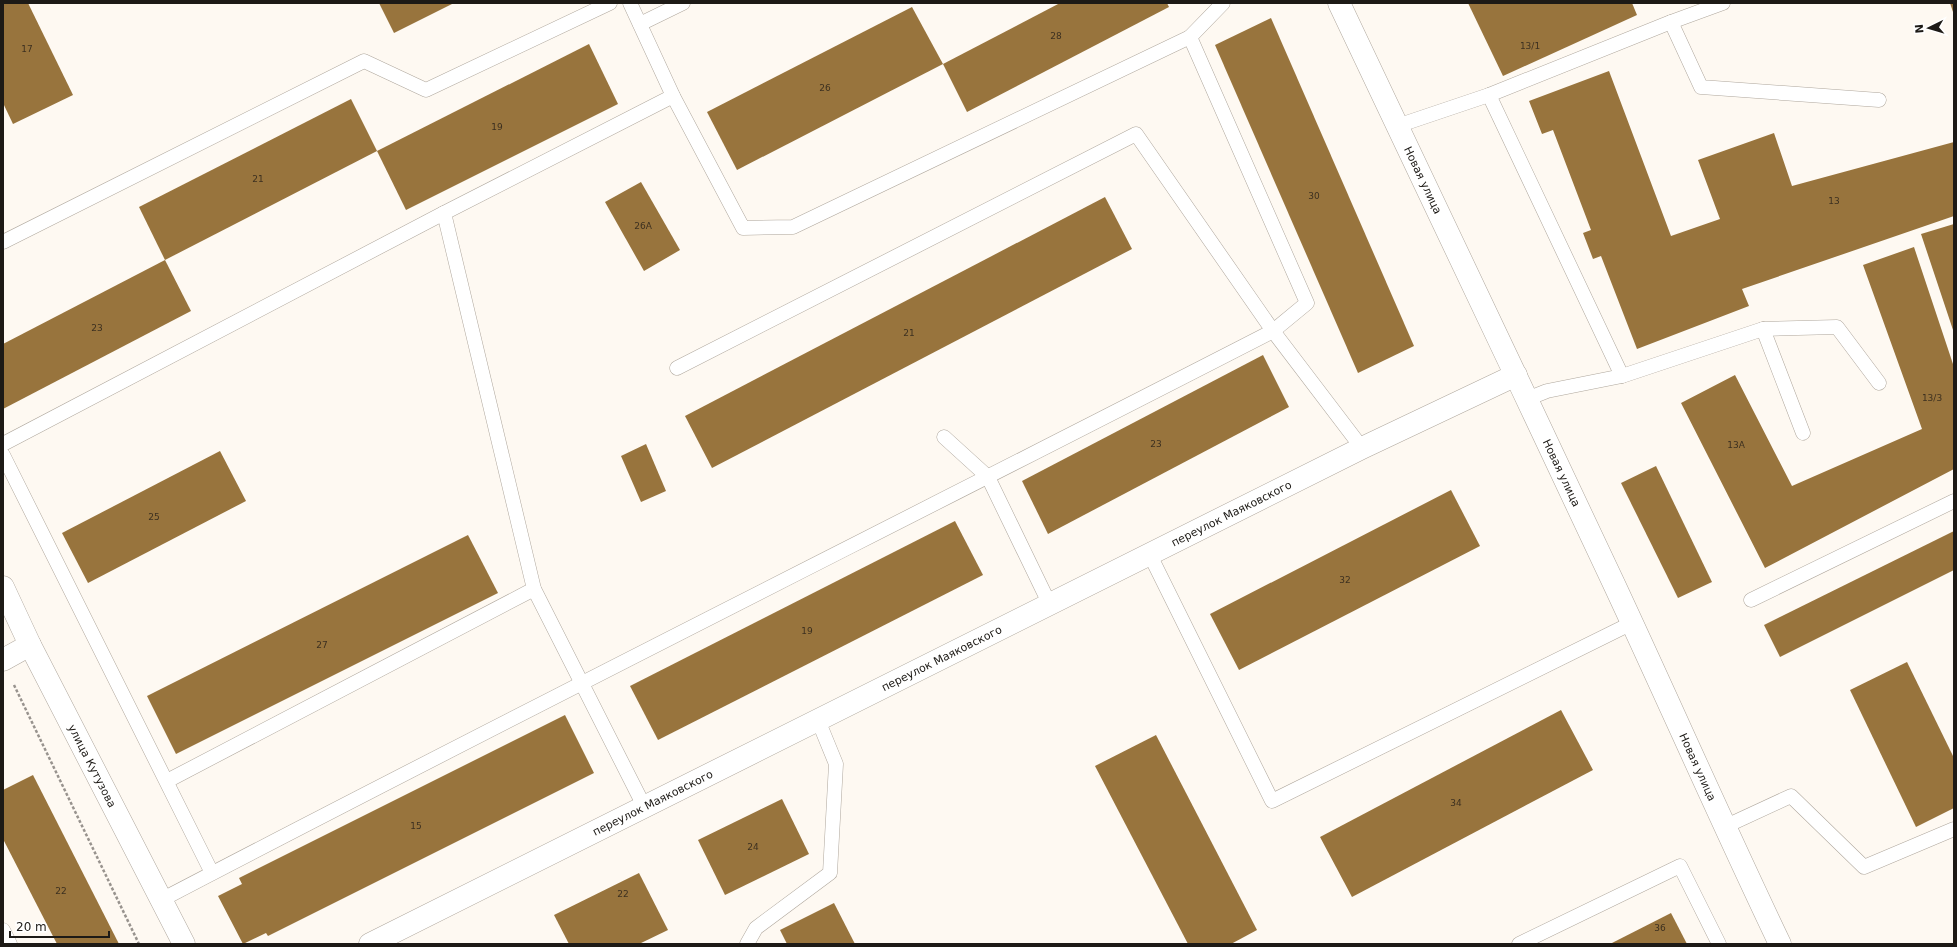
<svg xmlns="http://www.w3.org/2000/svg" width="1957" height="947" font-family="'DejaVu Sans',sans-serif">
<rect width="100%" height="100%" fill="#fef9f2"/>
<g fill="#98743d">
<path d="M 3,3 L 28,3 L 73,95 L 13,124 L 3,103 Z"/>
<path d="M 379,3 L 454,3 L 394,33 Z"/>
<path d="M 1060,3 L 1167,3 L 1169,7 L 967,112 L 943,64 Z"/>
<path d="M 1468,3 L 1632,3 L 1637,15 L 1503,76 Z"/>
<path d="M 1950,3 L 1954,3 L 1954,15 Z"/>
<path d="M 912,7 L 943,64 L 737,170 L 707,112 Z"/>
<path d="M 1271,18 L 1414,346 L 1358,373 L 1215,45 Z"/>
<path d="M 589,44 L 618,104 L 406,210 L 377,151 Z"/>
<path d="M 1609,71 L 1671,236 L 1720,219 L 1698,160 L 1774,133 L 1792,186 L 1954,142 L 1954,216 L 1742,289 L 1749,306 L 1637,349 L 1601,256 L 1593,259 L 1583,233 L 1591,230 L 1553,130 L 1542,134 L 1529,101 Z"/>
<path d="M 351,99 L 377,151 L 165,260 L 139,207 Z"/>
<path d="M 641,182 L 680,250 L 644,271 L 605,202 Z"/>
<path d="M 1105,197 L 1132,249 L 712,468 L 685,416 Z"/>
<path d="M 1954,224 L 1954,333 L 1921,234 Z"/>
<path d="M 1914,247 L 1954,367 L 1954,469 L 1765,568 L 1681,403 L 1735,375 L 1792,486 L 1922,429 L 1863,265 Z"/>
<path d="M 165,260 L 191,311 L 3,409 L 3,344 Z"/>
<path d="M 1263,355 L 1289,407 L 1048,534 L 1022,481 Z"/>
<path d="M 646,444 L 666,491 L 641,502 L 621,456 Z"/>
<path d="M 220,451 L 246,501 L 88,583 L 62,533 Z"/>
<path d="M 1656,466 L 1712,582 L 1678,598 L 1621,483 Z"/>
<path d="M 1451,490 L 1480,546 L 1239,670 L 1210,614 Z"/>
<path d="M 955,521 L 983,575 L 658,740 L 630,686 Z"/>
<path d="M 1954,531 L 1954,570 L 1780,657 L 1764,625 Z"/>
<path d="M 468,535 L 498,593 L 176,754 L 147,696 Z"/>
<path d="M 1907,662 L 1954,758 L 1954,808 L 1916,827 L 1850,690 Z"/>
<path d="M 1561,710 L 1593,770 L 1352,897 L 1320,837 Z"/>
<path d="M 565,715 L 594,773 L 268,936 L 266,933 L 243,944 L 218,896 L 242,884 L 239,878 Z"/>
<path d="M 1156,735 L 1257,930 L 1231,944 L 1188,944 L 1095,766 Z"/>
<path d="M 33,775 L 119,944 L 57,944 L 3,839 L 3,790 Z"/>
<path d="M 782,799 L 809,854 L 725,895 L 698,840 Z"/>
<path d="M 639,873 L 668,930 L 639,944 L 569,944 L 554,915 Z"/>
<path d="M 834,903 L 855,944 L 787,944 L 780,930 Z"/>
<path d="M 1671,913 L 1687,944 L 1610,944 Z"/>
</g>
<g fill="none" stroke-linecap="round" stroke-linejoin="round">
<defs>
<g id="lane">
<path d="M 630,3 L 673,96 L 743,228 L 793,227 L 1190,37"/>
<path d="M 1671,22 L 1723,3"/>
<path d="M 640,24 L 683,3"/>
<path d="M 1489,95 L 1622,376"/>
<path d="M 1397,126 L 1489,95 L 1671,22 L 1701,87 L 1879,100"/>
<path d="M 3,242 L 364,61 L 426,90 L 610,3"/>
<path d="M 1763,329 L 1803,433"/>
<path d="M 677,368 L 1136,134 L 1273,331 L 1362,448"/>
<path d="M 1527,399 L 1547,391 L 1622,376 L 1763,329 L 1837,327 L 1879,383"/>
<path d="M 944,437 L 988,477 L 1050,605"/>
<path d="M 3,444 L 444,213"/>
<path d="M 3,455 L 212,873"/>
<path d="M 1150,555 L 1272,801 L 1632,623"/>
<path d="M 1751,600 L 1954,501"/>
<path d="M 167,781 L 534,589"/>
<path d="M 644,806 L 534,589 L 444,213 L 673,96"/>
<path d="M 1724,827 L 1791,796 L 1864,867 L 1954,829"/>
<path d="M 161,900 C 530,707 903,521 1273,331 L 1307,303 L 1190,37 L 1223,3"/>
<path d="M 3,930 L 10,944"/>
<path d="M 747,944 L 756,928 L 830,873 L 836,764 L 818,720"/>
<path d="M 1519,944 L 1680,866 L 1719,944"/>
</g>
<g id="street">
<path id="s1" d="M 1339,3 C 1431,197 1523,390 1614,584 C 1670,704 1723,825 1780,944"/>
<path d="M 3,660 L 30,645"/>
<path id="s2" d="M 370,944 L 1362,448 L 1516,375"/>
</g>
<g id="secondary">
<path id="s3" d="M 3,587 L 30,645 L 184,944"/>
</g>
</defs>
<use href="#lane" stroke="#afa79d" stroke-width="15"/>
<use href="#street" stroke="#afa79d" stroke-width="23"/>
<use href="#secondary" stroke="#afa79d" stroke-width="23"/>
<path stroke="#98938e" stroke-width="2.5" stroke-dasharray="3 2" stroke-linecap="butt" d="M 14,685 L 139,944"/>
<use href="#lane" stroke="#fff" stroke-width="14"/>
<use href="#street" stroke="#fff" stroke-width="22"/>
<use href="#secondary" stroke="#fff" stroke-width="22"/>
</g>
<g text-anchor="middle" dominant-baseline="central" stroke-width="4" stroke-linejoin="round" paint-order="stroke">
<g font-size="9" fill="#3c3020">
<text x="1056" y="36">28</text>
<text x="1530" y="46">13/1</text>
<text x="27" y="49">17</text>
<text x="825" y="88">26</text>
<text x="497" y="127">19</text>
<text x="258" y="179">21</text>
<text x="1314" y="196">30</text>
<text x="1834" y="201">13</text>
<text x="643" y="226">26А</text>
<text x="97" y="328">23</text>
<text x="909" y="333">21</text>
<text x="1932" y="398">13/3</text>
<text x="1156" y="444">23</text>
<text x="1736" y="445">13А</text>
<text x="154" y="517">25</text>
<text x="1345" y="580">32</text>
<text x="807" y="631">19</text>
<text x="322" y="645">27</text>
<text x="1456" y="803">34</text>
<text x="416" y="826">15</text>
<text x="753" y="847">24</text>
<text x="61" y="891">22</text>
<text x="623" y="894">22</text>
<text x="1660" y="928">36</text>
</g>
<g font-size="11" fill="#1d1a16" stroke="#fff">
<text stroke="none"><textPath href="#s1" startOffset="196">Новая улица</textPath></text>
<text stroke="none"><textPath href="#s1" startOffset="520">Новая улица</textPath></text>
<text stroke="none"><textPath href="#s2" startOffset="963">переулок Маяковского</textPath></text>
<text stroke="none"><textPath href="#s2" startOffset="639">переулок Маяковского</textPath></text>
<text stroke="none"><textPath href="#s3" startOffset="200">улица Кутузова</textPath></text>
<text stroke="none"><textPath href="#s1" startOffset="844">Новая улица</textPath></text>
<text stroke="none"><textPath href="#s2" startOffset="316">переулок Маяковского</textPath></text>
</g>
</g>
<rect width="1957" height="947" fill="none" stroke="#1d1a16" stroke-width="8"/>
<g transform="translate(1929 28) rotate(265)" stroke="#ffffff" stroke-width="3" paint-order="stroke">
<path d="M0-3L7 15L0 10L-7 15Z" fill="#1d1a16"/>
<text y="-6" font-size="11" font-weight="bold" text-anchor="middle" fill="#1d1a16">N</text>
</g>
<path d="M10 931v6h99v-6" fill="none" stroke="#1d1a16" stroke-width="2"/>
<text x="16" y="931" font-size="12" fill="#1d1a16" stroke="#ffffff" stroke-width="3" paint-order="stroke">20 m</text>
</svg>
